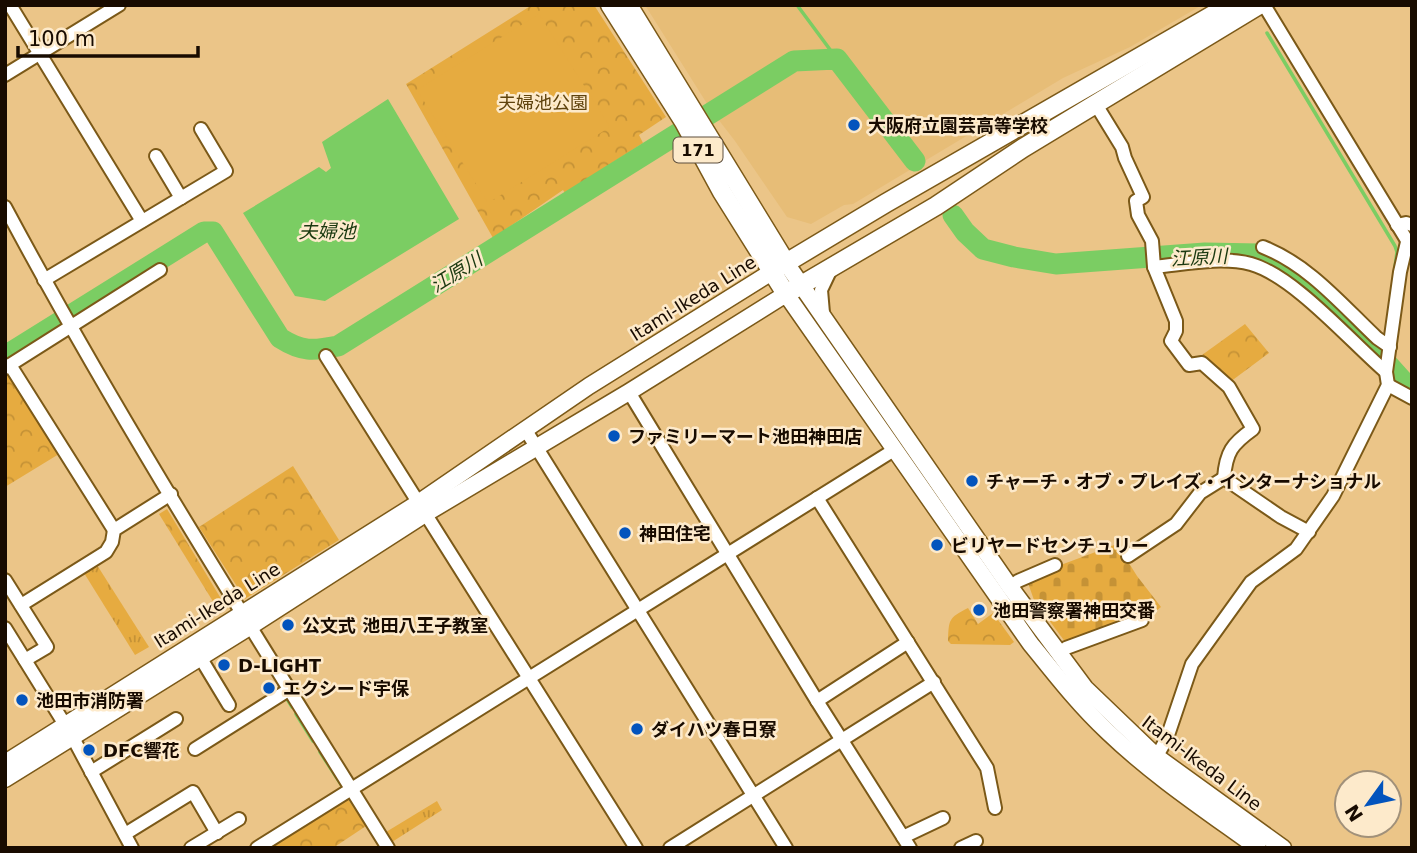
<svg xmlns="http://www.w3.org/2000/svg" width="1417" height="853" font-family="'DejaVu Sans','Noto Sans JP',sans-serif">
<defs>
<pattern id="grass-tufts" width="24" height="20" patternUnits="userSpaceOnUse" patternTransform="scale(1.75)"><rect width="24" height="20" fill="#e6ab40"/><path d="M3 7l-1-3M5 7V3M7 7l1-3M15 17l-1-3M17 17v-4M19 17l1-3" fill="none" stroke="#c59236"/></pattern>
<pattern id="forest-crowns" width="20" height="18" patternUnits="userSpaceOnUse" patternTransform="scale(1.75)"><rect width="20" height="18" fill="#e6ab40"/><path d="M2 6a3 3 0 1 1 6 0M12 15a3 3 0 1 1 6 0" fill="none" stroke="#c59236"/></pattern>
<pattern id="cemetery-stones" width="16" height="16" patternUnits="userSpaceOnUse" patternTransform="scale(1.75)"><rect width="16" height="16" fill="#e6ab40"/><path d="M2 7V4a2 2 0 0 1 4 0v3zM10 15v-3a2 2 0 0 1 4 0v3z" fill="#c59236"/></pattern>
</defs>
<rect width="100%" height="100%" fill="#ebc588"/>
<path fill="#e7bd77" d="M 645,5 L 1202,5 L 1130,47 L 1063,78 L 853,204 L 844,205 L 811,224 L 787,217 L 735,141 L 711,110 Z"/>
<g fill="url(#grass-tufts)">
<path d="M 97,565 L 149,647 L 135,655 L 84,573 Z"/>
<path d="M 437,801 L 442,810 L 392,842 L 386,832 Z"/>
</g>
<g fill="url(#forest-crowns)">
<path d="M 532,5 L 594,5 L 666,117 L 639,135 L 643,143 L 565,193 L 563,190 L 493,238 L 406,84 Z"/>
<path d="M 1245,324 L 1269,353 L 1230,382 L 1202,355 Z"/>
<path d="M 8,373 L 59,454 L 5,487 L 5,375 Z"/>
<path d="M 293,466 L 339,540 L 245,599 L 199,527 Z"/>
<path d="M 167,509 L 223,602 L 217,608 L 159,514 Z"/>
<path d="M 968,608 L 978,624 L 993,613 L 1014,642 L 1010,645 L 951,644 L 948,641 C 949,620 948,618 968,608 Z"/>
<path d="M 346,796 L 366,826 L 333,848 L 264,848 Z"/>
</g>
<path fill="url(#cemetery-stones)" d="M 1117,544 L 1137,576 L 1161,607 L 1156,611 L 1066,643 L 1034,600 L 1028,583 L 1059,571 L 1058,566 Z"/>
<path fill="#e6ab40" d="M 539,14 L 610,127 L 488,203 L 417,90 Z"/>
<path fill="#7bcd63" d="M 388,99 L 459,219 L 325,301 L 295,296 L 243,213 L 319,167 L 326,172 L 331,168 L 322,142 Z"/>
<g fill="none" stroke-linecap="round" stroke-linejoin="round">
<g stroke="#7bcd63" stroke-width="3.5">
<path d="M 797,5 L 837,59"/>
<path d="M 1267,33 L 1395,246 L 1397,252 L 1395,267"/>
<path d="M 287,699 L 292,707"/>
<path d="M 296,714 L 313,741"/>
<path d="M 320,752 L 357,809"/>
</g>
<g stroke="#7bcd63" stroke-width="21">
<path d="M 953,215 L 965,232 L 983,249 L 1014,257 L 1056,264 L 1205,253 L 1259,254 L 1290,269 L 1376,351 L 1403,381 L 1412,386"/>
<path d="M 5,356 L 204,232 L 213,232 L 280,338 C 302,352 313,351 338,346 L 794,61 L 837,59 L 915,161"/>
</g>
<defs>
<g id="minor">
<path d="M 10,5 L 142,221"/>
<path d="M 1264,5 L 1411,247"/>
<path d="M 5,75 L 119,5"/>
<path d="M 1095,103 L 1122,147 L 1125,158 L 1143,197 L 1136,201 L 1138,215 L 1152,241 L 1154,267 L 1176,321 L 1176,331 L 1171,341 L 1189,365 L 1202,363 L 1229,387 L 1253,429 C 1232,444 1226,452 1224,478"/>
<path d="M 156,156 L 181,198"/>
<path d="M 5,207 C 122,426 257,637 388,848"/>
<path d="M 1397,225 L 1406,223 L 1412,225"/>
<path d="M 1263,247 C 1309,265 1342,305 1377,338 L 1390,347"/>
<path d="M 1154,267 C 1185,264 1221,256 1251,264 C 1294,276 1351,342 1386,372"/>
<path d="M 44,280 L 226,171 L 201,129"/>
<path d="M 823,313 L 821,290 L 830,271"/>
<path d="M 326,356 L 636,848"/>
<path d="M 10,365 L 114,530"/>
<path d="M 5,368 L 160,270"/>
<path d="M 1388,385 L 1412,398"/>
<path d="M 629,392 L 817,701 L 910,848"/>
<path d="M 525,429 L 786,848"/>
<path d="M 817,498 L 980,757 L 987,768 L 995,808"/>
<path d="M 1128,556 L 1176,524 L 1200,493 L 1224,478 L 1281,517 L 1309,532"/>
<path d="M 5,580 L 47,647 L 25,660"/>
<path d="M 1010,587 L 1018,581 L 1055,565"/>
<path d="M 21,605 L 106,552 L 112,542 L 114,530 L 171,494"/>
<path d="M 5,628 L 72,736 L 132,848"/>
<path d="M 1058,653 L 1066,648 L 1142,620"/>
<path d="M 200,657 L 229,705"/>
<path d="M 817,701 L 908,642"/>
<path d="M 195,749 L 290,689"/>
<path d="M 1153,763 L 1167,738 L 1192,664 L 1251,582 L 1296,549 L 1333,496 L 1388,385 L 1386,372 L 1400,272 L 1407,242"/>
<path d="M 91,772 L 176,719"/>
<path d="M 125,834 L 193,792 L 217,833"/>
<path d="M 903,837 L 943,818"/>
<path d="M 191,848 L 239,819"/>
<path d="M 257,848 L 894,450"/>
<path d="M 670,848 L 934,682"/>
<path d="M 961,848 L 976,841"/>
</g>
<g id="major">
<path d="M 5,763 L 418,503 L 589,386 L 786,263 L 1010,587 L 1085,688 L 1157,757 L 1283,848"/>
<path d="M 5,779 L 251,626 L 425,514 L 629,392 L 786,294 L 1030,643 C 1055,674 1079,705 1108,732 C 1154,776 1207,811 1258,848"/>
</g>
<g id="highway">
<path d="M 610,5 L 684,122 L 722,192 L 786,294 L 936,206 L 1023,148 L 1259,5"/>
<path d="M 628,5 L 786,263 L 886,203 L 1230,5"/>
</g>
</defs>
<use href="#minor" stroke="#7b5918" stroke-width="16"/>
<use href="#major" stroke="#7b5918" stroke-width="19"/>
<use href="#highway" stroke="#7b5918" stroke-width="21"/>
<use href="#minor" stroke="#fff" stroke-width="12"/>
<use href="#major" stroke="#fff" stroke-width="16"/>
<use href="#highway" stroke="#fff" stroke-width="18"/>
</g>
<g fill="#0354bd" stroke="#fdeacb" stroke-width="2.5">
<circle cx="854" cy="125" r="7"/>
<circle cx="614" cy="436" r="7"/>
<circle cx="972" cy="481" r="7"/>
<circle cx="625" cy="533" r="7"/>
<circle cx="937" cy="545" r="7"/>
<circle cx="979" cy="610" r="7"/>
<circle cx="288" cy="625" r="7"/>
<circle cx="224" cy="665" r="7"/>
<circle cx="269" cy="688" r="7"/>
<circle cx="22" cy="700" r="7"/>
<circle cx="637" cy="729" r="7"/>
<circle cx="89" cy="750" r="7"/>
</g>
<g text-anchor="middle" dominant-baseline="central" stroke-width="5" stroke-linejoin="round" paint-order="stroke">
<rect fill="#fdeacb" stroke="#5d4e3d" stroke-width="2" x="673.5" y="137.5" width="49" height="25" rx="5"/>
<g font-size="16" font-weight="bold" fill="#180b00">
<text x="698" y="150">171</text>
</g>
<g font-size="18" fill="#5f430d" stroke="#fdeacb">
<text x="543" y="102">夫婦池公園</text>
</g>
<g font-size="18" font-weight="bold" fill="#180b00" stroke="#fdeacb" text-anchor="start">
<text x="868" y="125">大阪府立園芸高等学校</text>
<text x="628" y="436">ファミリーマート池田神田店</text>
<text x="986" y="481">チャーチ・オブ・プレイズ・インターナショナル</text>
<text x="639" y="533">神田住宅</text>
<text x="951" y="545">ビリヤードセンチュリー</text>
<text x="993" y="610">池田警察署神田交番</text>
<text x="302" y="625">公文式 池田八王子教室</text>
<text x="238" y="665">D-LIGHT</text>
<text x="283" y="688">エクシード宇保</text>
<text x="36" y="700">池田市消防署</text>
<text x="651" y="729">ダイハツ春日寮</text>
<text x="103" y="750">DFC響花</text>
</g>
<g font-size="18" fill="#180b00" stroke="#fdeacb">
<text transform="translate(693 298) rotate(-32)">Itami-Ikeda Line</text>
<text transform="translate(217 605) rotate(-32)">Itami-Ikeda Line</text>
<text transform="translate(1202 763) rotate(37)">Itami-Ikeda Line</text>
</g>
<g font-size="19" font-style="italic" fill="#1a3910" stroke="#fdeacb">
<text x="327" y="231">夫婦池</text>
<text transform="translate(1199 257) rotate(-3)">江原川</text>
<text transform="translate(456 272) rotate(-32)">江原川</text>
</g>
</g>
<rect width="1417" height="853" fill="none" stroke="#180b00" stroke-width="14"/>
<g transform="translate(1368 804) rotate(237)"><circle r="33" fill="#fdeacb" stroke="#a1917a" stroke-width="2"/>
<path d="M0-5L12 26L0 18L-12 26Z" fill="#0354bd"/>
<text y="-10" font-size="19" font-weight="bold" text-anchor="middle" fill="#180b00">N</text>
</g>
<path d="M18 46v10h180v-10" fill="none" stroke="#180b00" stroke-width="3.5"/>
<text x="28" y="46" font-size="21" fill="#180b00" stroke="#fdeacb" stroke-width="5" paint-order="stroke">100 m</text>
</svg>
